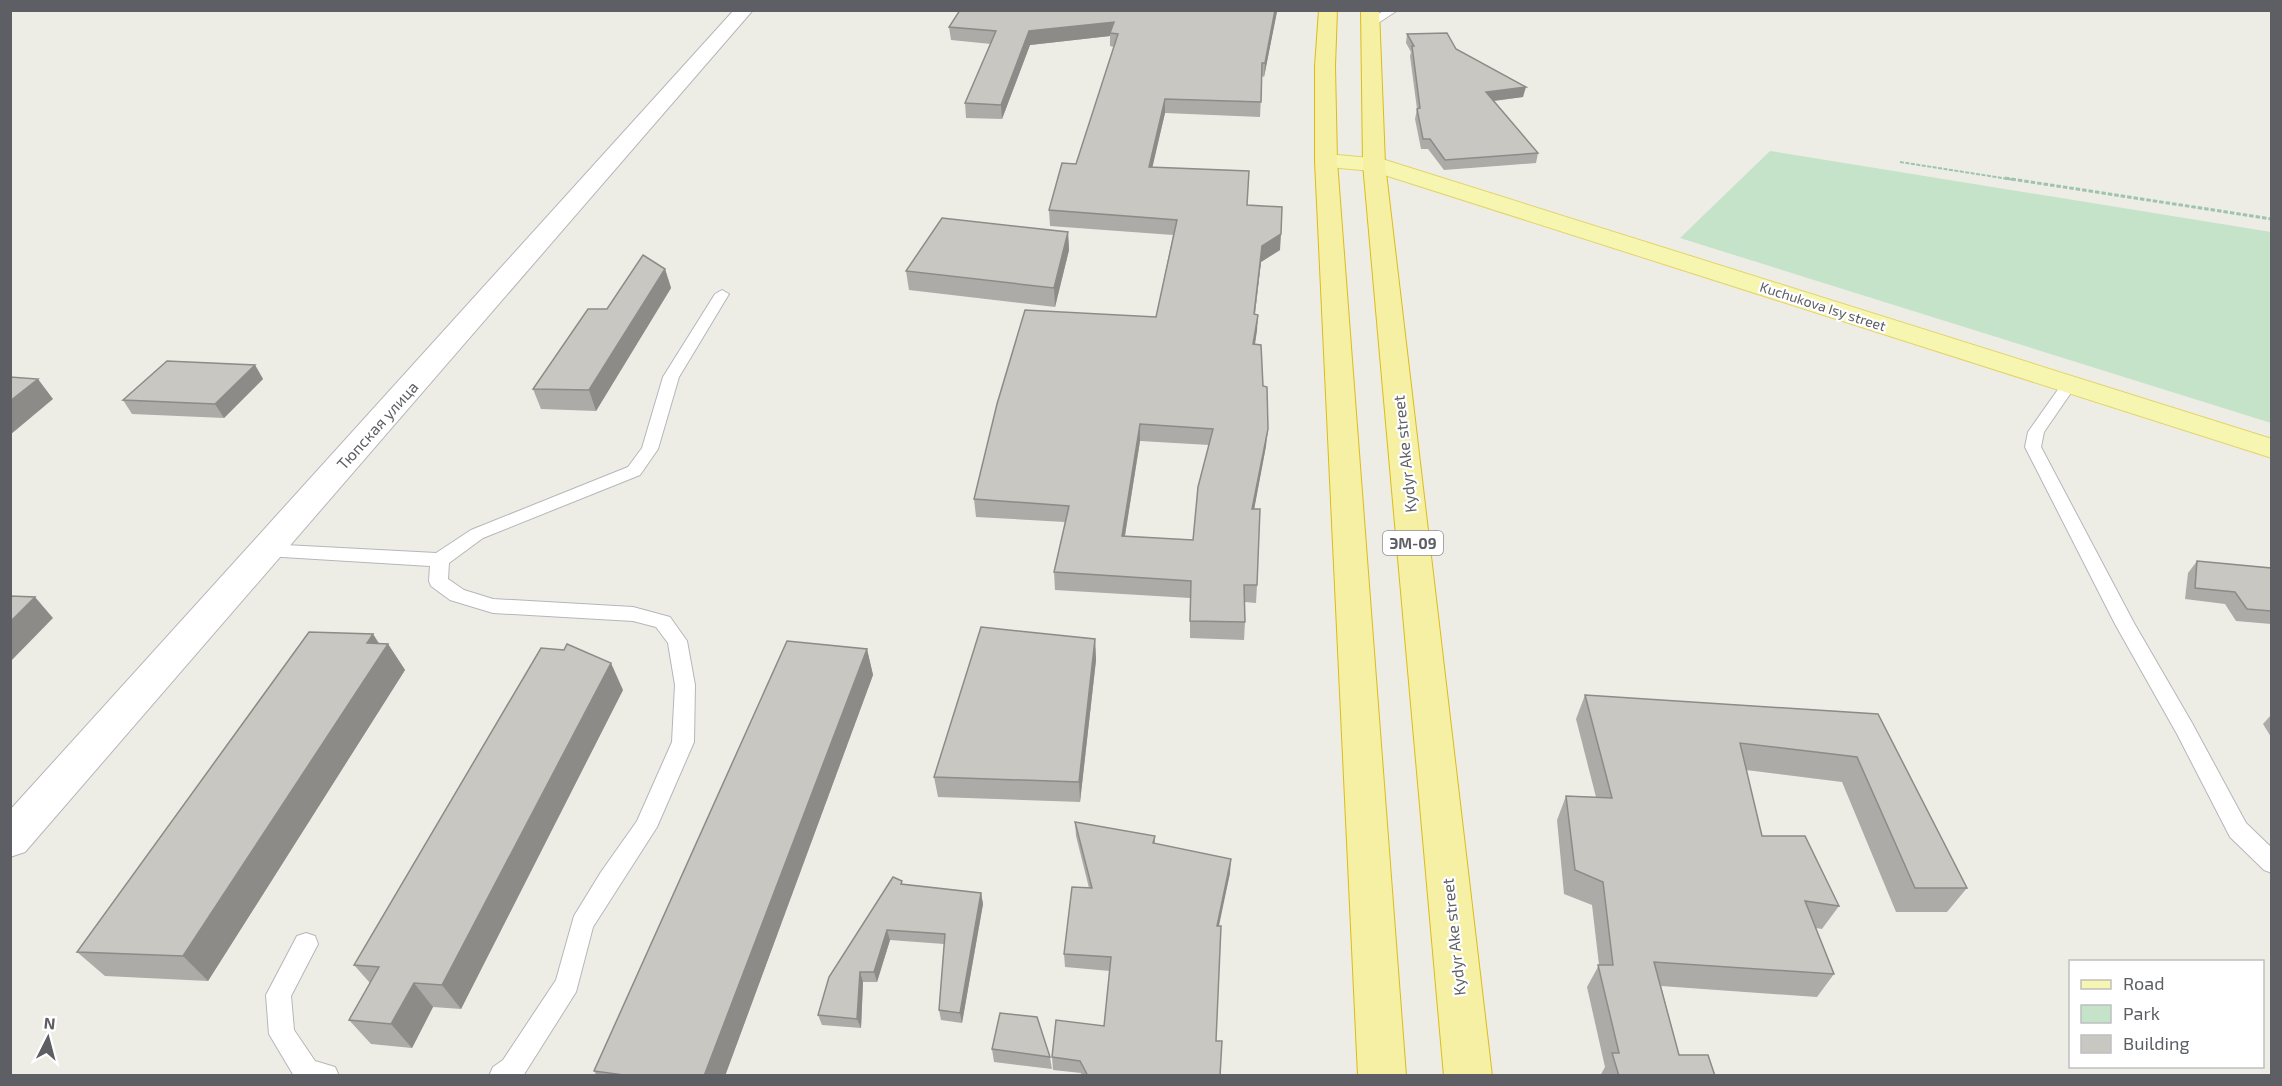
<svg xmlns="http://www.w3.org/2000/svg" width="2282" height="1086" font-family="'Exo 2',sans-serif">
<rect width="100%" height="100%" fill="#eeede5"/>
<path fill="#c4e3c9" d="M 1770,151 L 2271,232 L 2271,423 L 1680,238 Z"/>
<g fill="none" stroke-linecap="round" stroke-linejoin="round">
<defs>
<g id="service">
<path d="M 1385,10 L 1398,10 L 1375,25 L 1367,25 L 1367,21 Z"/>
<path d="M 722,290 L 729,294 L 679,377 L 658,449 L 640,475 L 483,538 L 449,563 L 448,579 L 464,590 L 493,599 L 633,607 L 670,617 L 687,641 L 695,685 L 694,742 L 657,827 L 593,927 L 576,992 L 523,1076 L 489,1076 L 493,1067 L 503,1060 L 556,980 L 574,916 L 601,872 L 637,821 L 672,742 L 675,685 L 668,643 L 656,627 L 633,621 L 493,613 L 450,600 L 431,586 L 429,581 L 430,566 L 266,556 L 260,554 L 257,550 L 260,546 L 266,544 L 436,553 L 471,530 L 628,467 L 642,448 L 663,377 L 715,294 Z"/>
<path d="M 2069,379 L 2077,384 L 2044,432 L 2041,447 L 2134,623 L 2192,723 L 2246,823 L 2272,848 L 2272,873 L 2264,870 L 2230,837 L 2177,734 L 2115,624 L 2025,447 L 2028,432 L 2064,381 Z"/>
<path d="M 306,933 L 315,936 L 318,944 L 291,996 L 294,1030 L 315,1061 L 335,1067 L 339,1076 L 294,1076 L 269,1034 L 266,995 L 297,936 Z"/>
</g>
<path id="minor" d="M 734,10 L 753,10 L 25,852 L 10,857 L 10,810 Z"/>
<path id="primary" d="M 1326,154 L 1382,159 L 2272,439 L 2272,458 L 1372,171 L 1318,166 L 1315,161 L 1318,156 Z"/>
<g id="trunk">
<path d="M 1319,10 L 1337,10 L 1335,66 L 1337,161 L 1406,1076 L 1358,1076 L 1315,161 L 1315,66 Z"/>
<path d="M 1361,10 L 1379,10 L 1385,164 L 1492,1076 L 1444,1076 L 1363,164 Z"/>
</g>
</defs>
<use href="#service" stroke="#b5b6bb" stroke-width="2"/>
<use href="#minor" stroke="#b5b6bb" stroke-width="2"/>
<use href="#primary" stroke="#e4d368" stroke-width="2"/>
<use href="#trunk" stroke="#ddbc16" stroke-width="2"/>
<path stroke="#9ec3ae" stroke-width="2" stroke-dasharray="4 1.5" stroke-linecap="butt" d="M 1900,162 L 2015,180"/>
<path stroke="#9ec3ae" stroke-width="3" stroke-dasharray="4.5 2" stroke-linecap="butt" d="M 2005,178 L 2272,219"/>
<use href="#service" fill="#fff" fill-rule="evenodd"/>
<use href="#minor" fill="#fff" fill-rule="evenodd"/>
<use href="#primary" fill="#f7f6b1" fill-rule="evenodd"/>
<use href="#trunk" fill="#f5f0a4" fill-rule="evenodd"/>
</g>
<g fill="#adaba7" fill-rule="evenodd">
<path d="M 1277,10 L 1264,77 L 1262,76 L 1260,117 L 1165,113 L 1152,167 L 1247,205 L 1280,250 L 1261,262 L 1255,314 L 1258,315 L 1255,345 L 1266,446 L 1254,509 L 1257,585 L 1256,603 L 1245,602 L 1245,622 L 1244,640 L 1190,638 L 1190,598 L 1055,590 L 1054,572 L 1065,522 L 976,517 L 974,499 L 1156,317 L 1173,235 L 1050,226 L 1049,210 L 1076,164 L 1114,47 L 1110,46 L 1110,36 L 1030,45 L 1002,119 L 966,118 L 965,103 L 991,44 L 951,40 L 949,27 ZM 1140,441 L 1209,445 L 1193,540 L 1125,536 Z"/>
<path d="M 1407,34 L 1456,49 L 1523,97 L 1494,101 L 1538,153 L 1536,163 L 1444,170 L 1428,149 L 1421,149 L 1415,119 L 1417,109 L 1410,56 L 1411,52 L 1406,43 Z"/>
<path d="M 1068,232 L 1069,250 L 1055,307 L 909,290 L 906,271 Z"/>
<path d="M 665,269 L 671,288 L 596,411 L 541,409 L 533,389 Z"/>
<path d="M 255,365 L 263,379 L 224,418 L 132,414 L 123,400 Z"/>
<path d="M 2197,561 L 2271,568 L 2271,624 L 2236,621 L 2225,604 L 2185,599 L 2188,573 Z"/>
<path d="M 373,634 L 379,643 L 388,644 L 405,670 L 208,981 L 105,976 L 77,952 Z"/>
<path d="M 1095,639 L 1096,660 L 1080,802 L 938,797 L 934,777 Z"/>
<path d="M 867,649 L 873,675 L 725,1076 L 597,1076 L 594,1071 Z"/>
<path d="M 623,690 L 461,1009 L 433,1007 L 412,1048 L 371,1044 L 349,1020 L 370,983 L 354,965 Z"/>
<path d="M 1585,695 L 1878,714 L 1967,888 L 1947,912 L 1896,912 L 1842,782 L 1746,770 L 1762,836 L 1839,906 L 1822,929 L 1816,928 L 1834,974 L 1817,997 L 1661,986 L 1679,1055 L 1715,1076 L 1600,1076 L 1605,1067 L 1587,987 L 1599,965 L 1592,905 L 1564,894 L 1557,820 L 1566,796 L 1596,797 L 1576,719 Z"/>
<path d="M 2271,715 L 2271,737 L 2263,724 Z"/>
<path d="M 1075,822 L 1155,836 L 1155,844 L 1230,873 L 1218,926 L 1216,1041 L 1220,1076 L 1082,1076 L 1081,1073 L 1053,1070 L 1052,1057 L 1104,1026 L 1110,971 L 1065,967 L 1064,954 L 1089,888 L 1076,836 Z"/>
<path d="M 903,884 L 981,893 L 983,904 L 962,1023 L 941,1020 L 939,1010 L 944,944 L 890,940 L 877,982 L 863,982 L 861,1028 L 822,1025 L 818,1015 Z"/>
<path d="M 992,1049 L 1050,1057 L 1052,1069 L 994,1062 Z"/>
</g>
<g fill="#8d8b88">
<path d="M 1275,10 L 1277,10 L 1277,12 L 1264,77 L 1265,63 Z"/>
<path d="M 1114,22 L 1110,33 L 1110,36 L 1030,45 L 1002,119 L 1001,105 L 1029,31 Z"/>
<path d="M 1526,87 L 1523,97 L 1484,102 L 1486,92 Z"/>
<path d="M 1165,99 L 1165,113 L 1149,182 L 1149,167 Z"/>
<path d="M 1068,232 L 1069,250 L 1055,307 L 1054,288 Z"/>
<path d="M 1281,234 L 1280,250 L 1261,262 L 1253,330 L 1262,246 Z"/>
<path d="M 665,269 L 671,288 L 596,411 L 589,390 Z"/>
<path d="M 1258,315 L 1257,331 L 1252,361 L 1253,344 Z"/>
<path d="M 255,365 L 263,379 L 224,418 L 215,404 Z"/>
<path d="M 38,379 L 53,399 L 10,435 L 10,401 Z"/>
<path d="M 1140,424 L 1140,441 L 1122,553 L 1122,536 Z"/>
<path d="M 1268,429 L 1266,446 L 1251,526 L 1252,509 Z"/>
<path d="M 35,597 L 53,618 L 10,662 L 10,622 Z"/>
<path d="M 373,634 L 383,651 L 388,644 L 405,670 L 208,981 L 183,956 Z"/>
<path d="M 1095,639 L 1096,660 L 1080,802 L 1079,782 Z"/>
<path d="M 867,649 L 873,675 L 725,1076 L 704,1076 Z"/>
<path d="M 611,663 L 623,690 L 461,1009 L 442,985 Z"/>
<path d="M 1231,859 L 1230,873 L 1216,940 L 1217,926 Z"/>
<path d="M 981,893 L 983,904 L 962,1023 L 960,1013 Z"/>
<path d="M 887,930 L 890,940 L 877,982 L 874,972 Z"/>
<path d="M 860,972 L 863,982 L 861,1028 L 857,1019 Z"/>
<path d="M 414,983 L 433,1007 L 412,1048 L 391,1024 Z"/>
</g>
<g fill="#c9c7c2" stroke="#8d8b88" stroke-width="1.5" fill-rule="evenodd">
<path d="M 960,10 L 1275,10 L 1265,63 L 1262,63 L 1261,102 L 1165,99 L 1149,167 L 1249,171 L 1247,205 L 1282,207 L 1281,234 L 1262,246 L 1254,314 L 1258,315 L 1253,344 L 1261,345 L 1263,386 L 1267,387 L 1268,429 L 1252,509 L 1260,509 L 1257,585 L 1244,585 L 1245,622 L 1190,621 L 1191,581 L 1054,572 L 1069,506 L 974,499 L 997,404 L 1025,310 L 1156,317 L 1177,220 L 1049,210 L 1062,163 L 1076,164 L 1118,34 L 1110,33 L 1114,22 L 1029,31 L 1001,105 L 965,103 L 996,31 L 949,27 ZM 1140,424 L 1213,429 L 1198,487 L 1193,540 L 1122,536 Z"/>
<path d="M 1447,33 L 1456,49 L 1526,87 L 1486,92 L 1538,153 L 1445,160 L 1430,139 L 1423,139 L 1417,109 L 1420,108 L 1412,46 L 1414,46 L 1407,34 Z"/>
<path d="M 942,218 L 1068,232 L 1054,288 L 906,271 Z"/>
<path d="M 643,255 L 665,269 L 589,390 L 533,389 L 588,309 L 607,309 Z"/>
<path d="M 167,361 L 255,365 L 215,404 L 123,400 Z"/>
<path d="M 10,377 L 38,379 L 10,401 Z"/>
<path d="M 2197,561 L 2271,568 L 2271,611 L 2247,609 L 2235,592 L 2195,588 Z"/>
<path d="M 10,596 L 35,597 L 10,622 Z"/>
<path d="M 981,627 L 1095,639 L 1079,782 L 934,777 Z"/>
<path d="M 309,632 L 373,634 L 367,643 L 388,644 L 183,956 L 77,952 Z"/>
<path d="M 787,641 L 867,649 L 704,1076 L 631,1076 L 594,1071 Z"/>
<path d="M 567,644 L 611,663 L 442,985 L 414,983 L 391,1024 L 349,1020 L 379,967 L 354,965 L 541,648 L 564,650 Z"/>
<path d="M 1585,695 L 1878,714 L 1967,888 L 1915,888 L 1857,757 L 1740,743 L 1762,836 L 1805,836 L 1839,906 L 1805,901 L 1834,974 L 1654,962 L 1679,1055 L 1708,1055 L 1715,1076 L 1619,1076 L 1612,1053 L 1619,1053 L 1598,965 L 1613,965 L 1603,882 L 1575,870 L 1566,796 L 1612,798 Z"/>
<path d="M 1075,822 L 1155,836 L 1153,843 L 1231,859 L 1217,926 L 1221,926 L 1216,1041 L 1222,1041 L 1220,1076 L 1088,1076 L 1080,1061 L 1052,1057 L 1056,1020 L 1104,1026 L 1111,957 L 1064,954 L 1072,887 L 1092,888 Z"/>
<path d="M 893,877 L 902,881 L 901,884 L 981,893 L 960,1013 L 939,1010 L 945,934 L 887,930 L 874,972 L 860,972 L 857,1019 L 818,1015 L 829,977 Z"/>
<path d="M 1000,1013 L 1037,1017 L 1050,1057 L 992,1049 Z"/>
</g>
<g text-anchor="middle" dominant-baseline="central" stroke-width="4.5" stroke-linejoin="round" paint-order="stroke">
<g font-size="14" fill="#5d5f64" stroke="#fff">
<text transform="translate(1823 306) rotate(18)">Kuchukova Isy street</text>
</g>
<rect fill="#fff" stroke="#8e8f92" stroke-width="1.5" x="1383" y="531" width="60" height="24" rx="4.5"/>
<g font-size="15" font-weight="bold" fill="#5d5f64">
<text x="1413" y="543">ЭМ-09</text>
</g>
<g font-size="16" fill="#5d5f64" stroke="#fff">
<text transform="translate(377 425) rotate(-48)">Тюпская улица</text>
<text transform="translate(1404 454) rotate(-96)">Kydyr Ake street</text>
<text transform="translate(1453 937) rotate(-96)">Kydyr Ake street</text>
</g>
</g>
<rect width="2282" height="1086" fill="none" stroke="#5d5f64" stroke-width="24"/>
<rect x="2069" y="960" width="195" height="108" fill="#ffffff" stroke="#bebfc1" stroke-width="1.5"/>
<rect x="2081" y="980" width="30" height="9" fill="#f7f6b1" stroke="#bebfc1" stroke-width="1.5"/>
<text x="2123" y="990" font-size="18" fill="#5d5f64">Road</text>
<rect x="2081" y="1005" width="30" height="18" fill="#c4e3c9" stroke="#bebfc1" stroke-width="1.5"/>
<text x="2123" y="1020" font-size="18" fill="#5d5f64">Park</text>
<rect x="2081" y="1035" width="30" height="18" fill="#c9c7c2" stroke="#bebfc1" stroke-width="1.5"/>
<text x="2123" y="1050" font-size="18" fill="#5d5f64">Building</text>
<g transform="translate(48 1038) rotate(6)" stroke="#ffffff" stroke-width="4.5" paint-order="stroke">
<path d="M0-4.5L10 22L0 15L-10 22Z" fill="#5d5f64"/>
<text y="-9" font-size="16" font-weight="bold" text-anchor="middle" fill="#5d5f64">N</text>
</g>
</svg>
